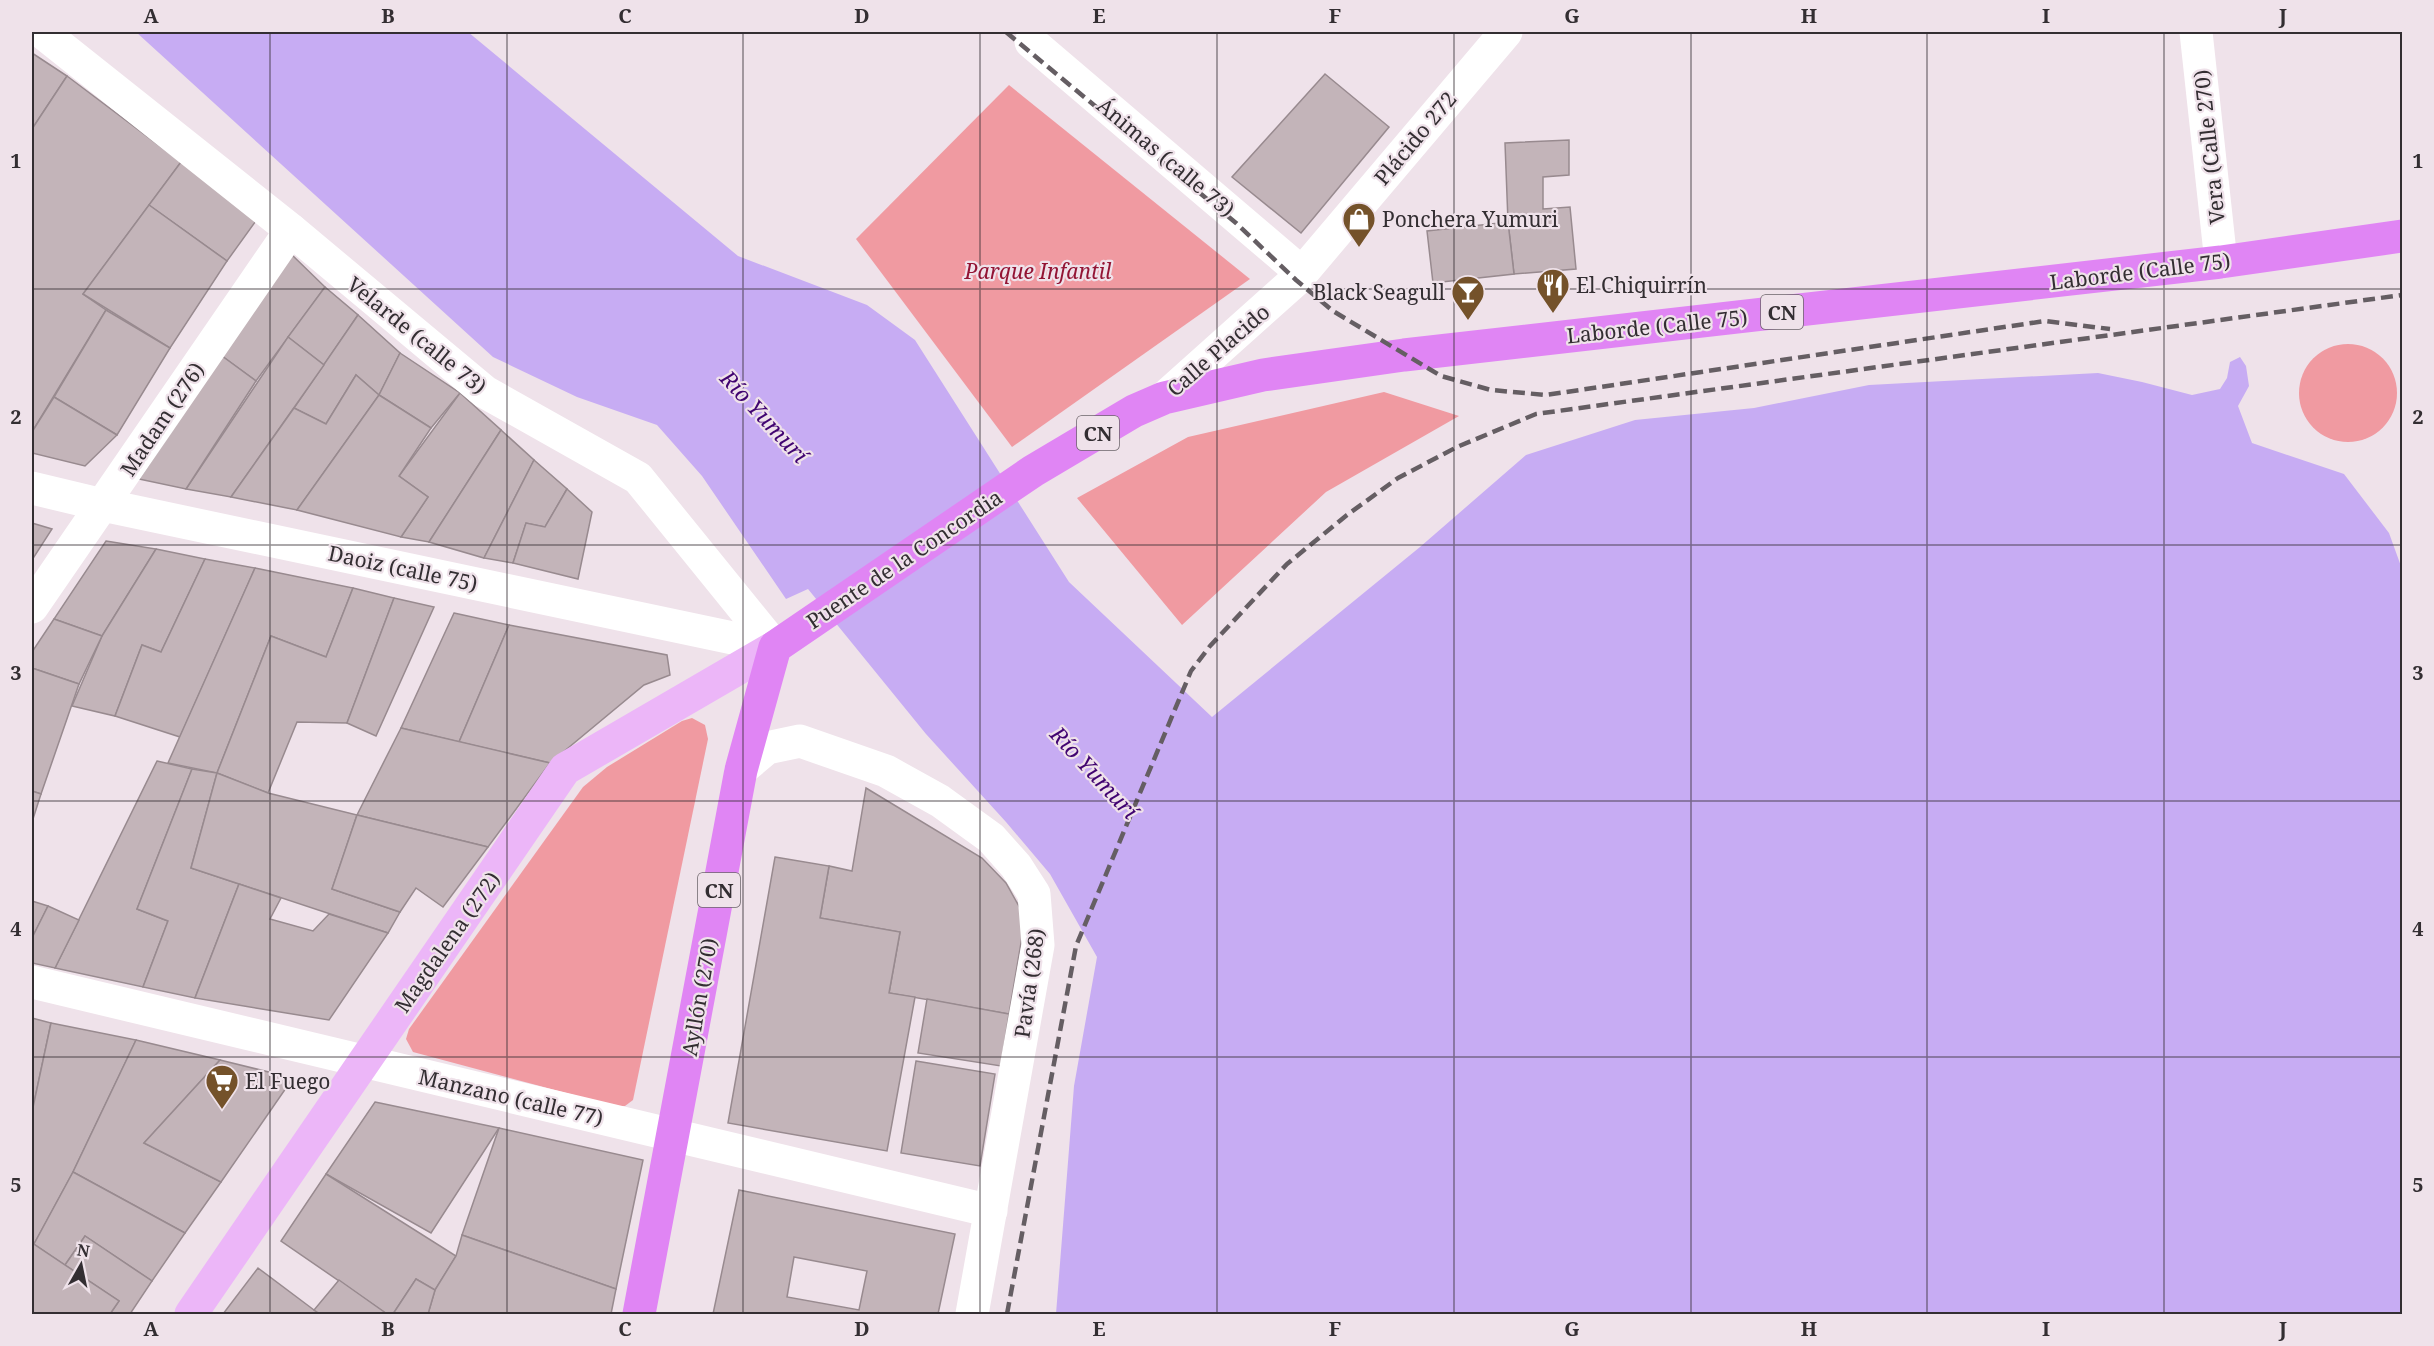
<svg xmlns="http://www.w3.org/2000/svg" width="2434" height="1346" font-family="'Noto Serif',serif">
<rect width="100%" height="100%" fill="#efe2ea"/>
<g fill="#f09aa1">
<path d="M 1009,85 L 1250,279 L 1012,447 L 856,239 Z"/>
<circle cx="2348" cy="393" r="49"/>
<path d="M 1384,392 L 1459,416 L 1326,492 L 1182,625 L 1077,498 L 1188,437 Z"/>
<path d="M 692,718 L 705,725 L 708,739 L 633,1100 L 625,1106 L 615,1106 L 413,1052 L 406,1039 L 409,1029 L 583,787 L 607,767 L 682,721 Z"/>
</g>
<path fill="#c7acf3" d="M 136,32 L 468,32 L 738,256 L 867,305 L 915,340 L 1069,582 L 1212,717 L 1420,547 L 1526,455 L 1635,420 L 1754,408 L 1869,385 L 2098,373 L 2142,382 L 2192,395 L 2220,389 L 2227,378 L 2230,362 L 2240,357 L 2246,366 L 2249,386 L 2238,406 L 2252,443 L 2344,474 L 2389,533 L 2402,569 L 2402,1314 L 1056,1314 L 1074,1086 L 1097,957 L 1050,874 L 1006,822 L 926,734 L 808,589 L 786,599 L 702,476 L 657,425 L 577,397 L 493,357 Z"/>
<g fill="#c3b4b9" stroke="#988a8f" stroke-width="1.5" fill-rule="evenodd">
<path d="M 32,53 L 67,76 L 32,129 Z"/>
<path d="M 1325,74 L 1389,127 L 1301,233 L 1232,177 Z"/>
<path d="M 67,76 L 181,162 L 83,294 L 106,310 L 32,432 L 32,129 Z"/>
<path d="M 1569,140 L 1569,175 L 1543,177 L 1543,209 L 1570,207 L 1576,269 L 1514,274 L 1508,222 L 1505,143 Z"/>
<path d="M 181,162 L 258,218 L 227,261 L 149,205 Z"/>
<path d="M 149,205 L 227,261 L 170,348 L 83,294 Z"/>
<path d="M 1508,222 L 1514,274 L 1433,283 L 1427,231 Z"/>
<path d="M 291,254 L 325,287 L 256,381 L 222,356 Z"/>
<path d="M 325,287 L 358,315 L 324,365 L 288,337 Z"/>
<path d="M 106,310 L 170,348 L 117,435 L 54,397 Z"/>
<path d="M 358,315 L 400,353 L 379,395 L 356,375 L 326,424 L 294,408 Z"/>
<path d="M 288,337 L 324,365 L 231,497 L 186,489 Z"/>
<path d="M 400,353 L 460,393 L 431,428 L 379,395 Z"/>
<path d="M 222,356 L 256,381 L 186,489 L 139,479 Z"/>
<path d="M 356,375 L 379,395 L 297,510 L 231,497 L 294,408 L 326,424 Z"/>
<path d="M 460,393 L 501,430 L 429,542 L 401,537 L 428,497 L 399,476 Z"/>
<path d="M 379,395 L 431,428 L 399,476 L 428,497 L 401,537 L 297,510 Z"/>
<path d="M 54,397 L 117,435 L 85,466 L 32,453 L 32,432 Z"/>
<path d="M 501,430 L 534,460 L 484,558 L 429,542 Z"/>
<path d="M 534,460 L 567,489 L 545,527 L 526,523 L 513,563 L 484,558 Z"/>
<path d="M 567,489 L 592,512 L 578,579 L 513,563 L 526,523 L 545,527 Z"/>
<path d="M 32,523 L 52,529 L 32,560 Z"/>
<path d="M 106,541 L 156,549 L 102,636 L 54,619 Z"/>
<path d="M 156,549 L 205,559 L 161,652 L 142,645 L 115,716 L 72,706 L 102,636 Z"/>
<path d="M 205,559 L 255,568 L 180,737 L 115,716 L 142,645 L 161,652 Z"/>
<path d="M 255,568 L 353,588 L 326,657 L 271,636 L 217,773 L 168,763 Z"/>
<path d="M 353,588 L 394,598 L 347,723 L 297,722 L 268,793 L 217,773 L 271,636 L 326,657 Z"/>
<path d="M 394,598 L 434,607 L 376,736 L 347,723 Z"/>
<path d="M 454,613 L 509,625 L 459,742 L 401,728 Z"/>
<path d="M 54,619 L 102,636 L 79,684 L 32,668 L 32,652 Z"/>
<path d="M 509,625 L 667,655 L 670,675 L 644,685 L 550,763 L 459,742 Z"/>
<path d="M 32,668 L 79,684 L 41,794 L 32,791 Z"/>
<path d="M 401,728 L 550,763 L 488,847 L 357,815 Z"/>
<path d="M 157,761 L 192,769 L 137,909 L 168,921 L 143,987 L 55,968 Z"/>
<path d="M 192,769 L 217,773 L 191,868 L 239,884 L 195,998 L 143,987 L 168,921 L 137,909 Z"/>
<path d="M 217,773 L 268,793 L 357,815 L 332,889 L 400,912 L 388,933 L 191,868 Z"/>
<path d="M 866,788 L 982,858 L 1006,883 L 1020,908 L 1023,931 L 1009,1014 L 889,993 L 900,932 L 820,918 L 829,866 L 852,871 Z"/>
<path d="M 32,791 L 41,794 L 32,822 Z"/>
<path d="M 357,815 L 488,847 L 443,907 L 416,888 L 400,912 L 332,889 Z"/>
<path d="M 775,857 L 829,866 L 820,918 L 900,932 L 889,993 L 915,997 L 887,1151 L 728,1123 Z"/>
<path d="M 239,884 L 281,898 L 270,919 L 313,931 L 329,914 L 388,933 L 329,1020 L 195,998 Z"/>
<path d="M 32,901 L 48,906 L 32,938 Z"/>
<path d="M 48,906 L 79,920 L 55,968 L 32,963 L 32,938 Z"/>
<path d="M 927,999 L 1009,1014 L 1001,1066 L 918,1053 Z"/>
<path d="M 32,1018 L 51,1023 L 32,1112 Z"/>
<path d="M 51,1023 L 136,1040 L 73,1172 L 34,1244 L 32,1243 L 32,1112 Z"/>
<path d="M 136,1040 L 220,1060 L 144,1143 L 221,1182 L 185,1233 L 73,1172 Z"/>
<path d="M 220,1060 L 293,1078 L 221,1182 L 144,1143 Z"/>
<path d="M 916,1061 L 995,1074 L 980,1166 L 901,1153 Z"/>
<path d="M 375,1102 L 499,1128 L 431,1233 L 326,1174 Z"/>
<path d="M 499,1128 L 643,1160 L 616,1289 L 462,1235 Z"/>
<path d="M 73,1172 L 185,1233 L 152,1281 L 85,1236 L 65,1265 L 34,1244 Z"/>
<path d="M 326,1174 L 456,1256 L 435,1290 L 416,1279 L 393,1314 L 387,1314 L 281,1241 Z"/>
<path d="M 739,1190 L 955,1234 L 938,1314 L 713,1314 ZM 794,1257 L 867,1271 L 859,1310 L 787,1297 Z"/>
<path d="M 462,1235 L 616,1289 L 611,1314 L 428,1314 L 435,1290 L 456,1256 Z"/>
<path d="M 85,1236 L 152,1281 L 130,1314 L 110,1314 L 119,1301 L 65,1265 Z"/>
<path d="M 32,1243 L 119,1301 L 110,1314 L 32,1314 Z"/>
<path d="M 258,1268 L 314,1310 L 320,1314 L 223,1314 Z"/>
<path d="M 416,1279 L 435,1290 L 428,1314 L 393,1314 Z"/>
<path d="M 339,1280 L 387,1314 L 320,1314 L 314,1310 Z"/>
</g>
<g fill="none" stroke-linecap="round" stroke-linejoin="round">
<g stroke="#fff" stroke-width="33">
<path d="M 42,32 L 291,230 L 485,392 L 638,478 L 775,647"/>
<path d="M 2196,32 L 2221,262"/>
<path d="M 1031,42 L 1302,273"/>
<path d="M 1164,398 L 1296,280 L 1506,32"/>
<path d="M 32,488 L 103,505 L 775,647"/>
<path d="M 32,607 L 291,230"/>
<path d="M 741,770 L 767,748 L 800,741 L 886,771 L 940,801 L 991,838 L 1016,866 L 1034,894 L 1038,945 L 972,1314"/>
<path d="M 32,982 L 991,1211"/>
</g>
<path stroke="#ecb6f8" stroke-width="33" d="M 191,1314 L 565,769 L 775,647"/>
<path stroke="#e085f4" stroke-width="33" d="M 639,1314 L 741,770 L 775,647 L 1033,471 L 1134,411 L 1164,398 L 1263,375 L 1404,355 L 2221,262 L 2402,236"/>
<g stroke="#655e63" stroke-width="4.5" stroke-dasharray="12 6" stroke-linecap="butt">
<path d="M 1006,32 L 1236,223 L 1296,280 L 1333,311 L 1441,376 L 1491,390 L 1546,395 L 2045,321 L 2110,329"/>
<path d="M 1007,1314 L 1076,946 L 1191,671 L 1210,646 L 1287,564 L 1347,515 L 1398,478 L 1457,447 L 1536,414 L 2402,295"/>
</g>
</g>
<path fill="none" stroke="#332e32" stroke-width="1.5" stroke-opacity="0.55" d="M 270,32 L 270,1314M 507,32 L 507,1314M 743,32 L 743,1314M 980,32 L 980,1314M 1217,32 L 1217,1314M 1454,32 L 1454,1314M 1691,32 L 1691,1314M 1927,32 L 1927,1314M 2164,32 L 2164,1314M 32,289 L 2402,289M 32,545 L 2402,545M 32,801 L 2402,801M 32,1057 L 2402,1057"/>
<defs>
<symbol id="shop-pin" viewBox="-11 -11 22 30"><path d="M0 17L-7.5 6A9.5 9.5 0 1 1 7.5 6Z" fill="#74522a" stroke="#efe2ea"/><path d="M-5-2.5h2.3a2.7 3.5 0 0 1 5.4 0H5L5.5 6h-11ZM-1.5-2.5h3a1.5 2.3 0 0 0-3 0Z" fill="#fff"/></symbol>
<symbol id="restaurant-pin" viewBox="-11 -11 22 30"><path d="M0 17L-7.5 6A9.5 9.5 0 1 1 7.5 6Z" fill="#74522a" stroke="#efe2ea"/><path d="M-5-6h1v4h1v-4h1v4h1v-4h1v5L-1.5 .5V6h-2V.5L-5-1ZM5-6V6H3V1.5H1.5Q1.5-4 5-6Z" fill="#fff"/></symbol>
<symbol id="bar-pin" viewBox="-11 -11 22 30"><path d="M0 17L-7.5 6A9.5 9.5 0 1 1 7.5 6Z" fill="#74522a" stroke="#efe2ea"/><path d="M-6-5H6L.8 .8V4.5H3.5V6h-7V4.5H-.8V.8Z" fill="#fff"/></symbol>
<symbol id="supermarket-pin" viewBox="-11 -11 22 30"><path d="M0 17L-7.5 6A9.5 9.5 0 1 1 7.5 6Z" fill="#74522a" stroke="#efe2ea"/><path d="M-6-5.5h2.5l.6 2H6L4.5 2H-2.5L-4.4-4H-6ZM-1.5 3.2a1.3 1.3 0 1 0 .1 0ZM3 3.2a1.3 1.3 0 1 0 .1 0Z" fill="#fff"/></symbol>
</defs>
<g fill-rule="evenodd">
<use href="#shop-pin" x="1340" y="200" width="38" height="52"/>
<use href="#restaurant-pin" x="1534" y="266" width="38" height="52"/>
<use href="#bar-pin" x="1449" y="273" width="38" height="52"/>
<use href="#supermarket-pin" x="203" y="1062" width="38" height="52"/>
</g>
<g text-anchor="middle" dominant-baseline="central" stroke-width="4.5" stroke-linejoin="round" paint-order="stroke">
<g fill="#efe2ea" stroke="#6b6469" stroke-width="1.5">
<rect x="1761" y="295" width="42" height="34" rx="4.5"/>
<rect x="1077" y="416" width="42" height="34" rx="4.5"/>
<rect x="698" y="873" width="42" height="34" rx="4.5"/>
</g>
<g font-size="20" font-weight="bold" fill="#332e32">
<text x="1782" y="312">CN</text>
<text x="1098" y="433">CN</text>
<text x="719" y="890">CN</text>
</g>
<g font-size="21" fill="#332e32" stroke="#efe2ea">
<text transform="translate(1415 138) rotate(-50)">Plácido 272</text>
<text transform="translate(2209 147) rotate(-96)">Vera (Calle 270)</text>
<text transform="translate(1166 157) rotate(40)">Ánimas (calle 73)</text>
<text transform="translate(2140 271) rotate(-7)">Laborde (Calle 75)</text>
<text transform="translate(1657 326) rotate(-6)">Laborde (Calle 75)</text>
<text transform="translate(417 335) rotate(39)">Velarde (calle 73)</text>
<text transform="translate(1218 350) rotate(-41)">Calle Placido</text>
<text transform="translate(162 419) rotate(-56)">Madam (276)</text>
<text transform="translate(904 559) rotate(-34)">Puente de la Concordia</text>
<text transform="translate(403 568) rotate(12)">Daoiz (calle 75)</text>
<text transform="translate(447 942) rotate(-55)">Magdalena (272)</text>
<text transform="translate(1029 983) rotate(-82)">Pavía (268)</text>
<text transform="translate(699 997) rotate(-80)">Ayllón (270)</text>
<text transform="translate(511 1097) rotate(13)">Manzano (calle 77)</text>
</g>
<g font-size="21" fill="#332e32" stroke="#efe2ea" text-anchor="start">
<text x="1382" y="219">Ponchera Yumuri</text>
<text x="1576" y="285">El Chiquirrín</text>
<text x="1445" y="292" text-anchor="end">Black Seagull</text>
<text x="245" y="1081">El Fuego</text>
</g>
<g font-size="21" font-style="italic" fill="#931434" stroke="#efe2ea">
<text x="1038" y="271">Parque Infantil</text>
</g>
<g font-size="22" font-style="italic" fill="#410471" stroke="#efe2ea">
<text transform="translate(765 416) rotate(47)">Río Yumurí</text>
<text transform="translate(1095 772) rotate(47)">Río Yumurí</text>
</g>
</g>
<rect width="2434" height="1346" fill="none" stroke="#efe2ea" stroke-width="66"/>
<g transform="translate(81 1265) rotate(9)" stroke="#efe2ea" stroke-width="4.5" paint-order="stroke">
<path d="M0-4.5L10 22L0 15L-10 22Z" fill="#332e32"/>
<text y="-9" font-size="16" font-weight="bold" text-anchor="middle" fill="#332e32">N</text>
</g>
<rect x="33" y="33" width="2368" height="1280" fill="none" stroke="#332e32" stroke-width="2"/>
<g font-size="20" text-anchor="middle" font-weight="bold" fill="#332e32">
<text x="151" y="23">A</text>
<text x="388" y="23">B</text>
<text x="625" y="23">C</text>
<text x="862" y="23">D</text>
<text x="1099" y="23">E</text>
<text x="1335" y="23">F</text>
<text x="1572" y="23">G</text>
<text x="1809" y="23">H</text>
<text x="2046" y="23">I</text>
<text x="2283" y="23">J</text>
<text x="16" y="168">1</text>
<text x="2418" y="168">1</text>
<text x="16" y="424">2</text>
<text x="2418" y="424">2</text>
<text x="16" y="680">3</text>
<text x="2418" y="680">3</text>
<text x="16" y="936">4</text>
<text x="2418" y="936">4</text>
<text x="16" y="1192">5</text>
<text x="2418" y="1192">5</text>
<text x="151" y="1336">A</text>
<text x="388" y="1336">B</text>
<text x="625" y="1336">C</text>
<text x="862" y="1336">D</text>
<text x="1099" y="1336">E</text>
<text x="1335" y="1336">F</text>
<text x="1572" y="1336">G</text>
<text x="1809" y="1336">H</text>
<text x="2046" y="1336">I</text>
<text x="2283" y="1336">J</text>
</g>
</svg>
